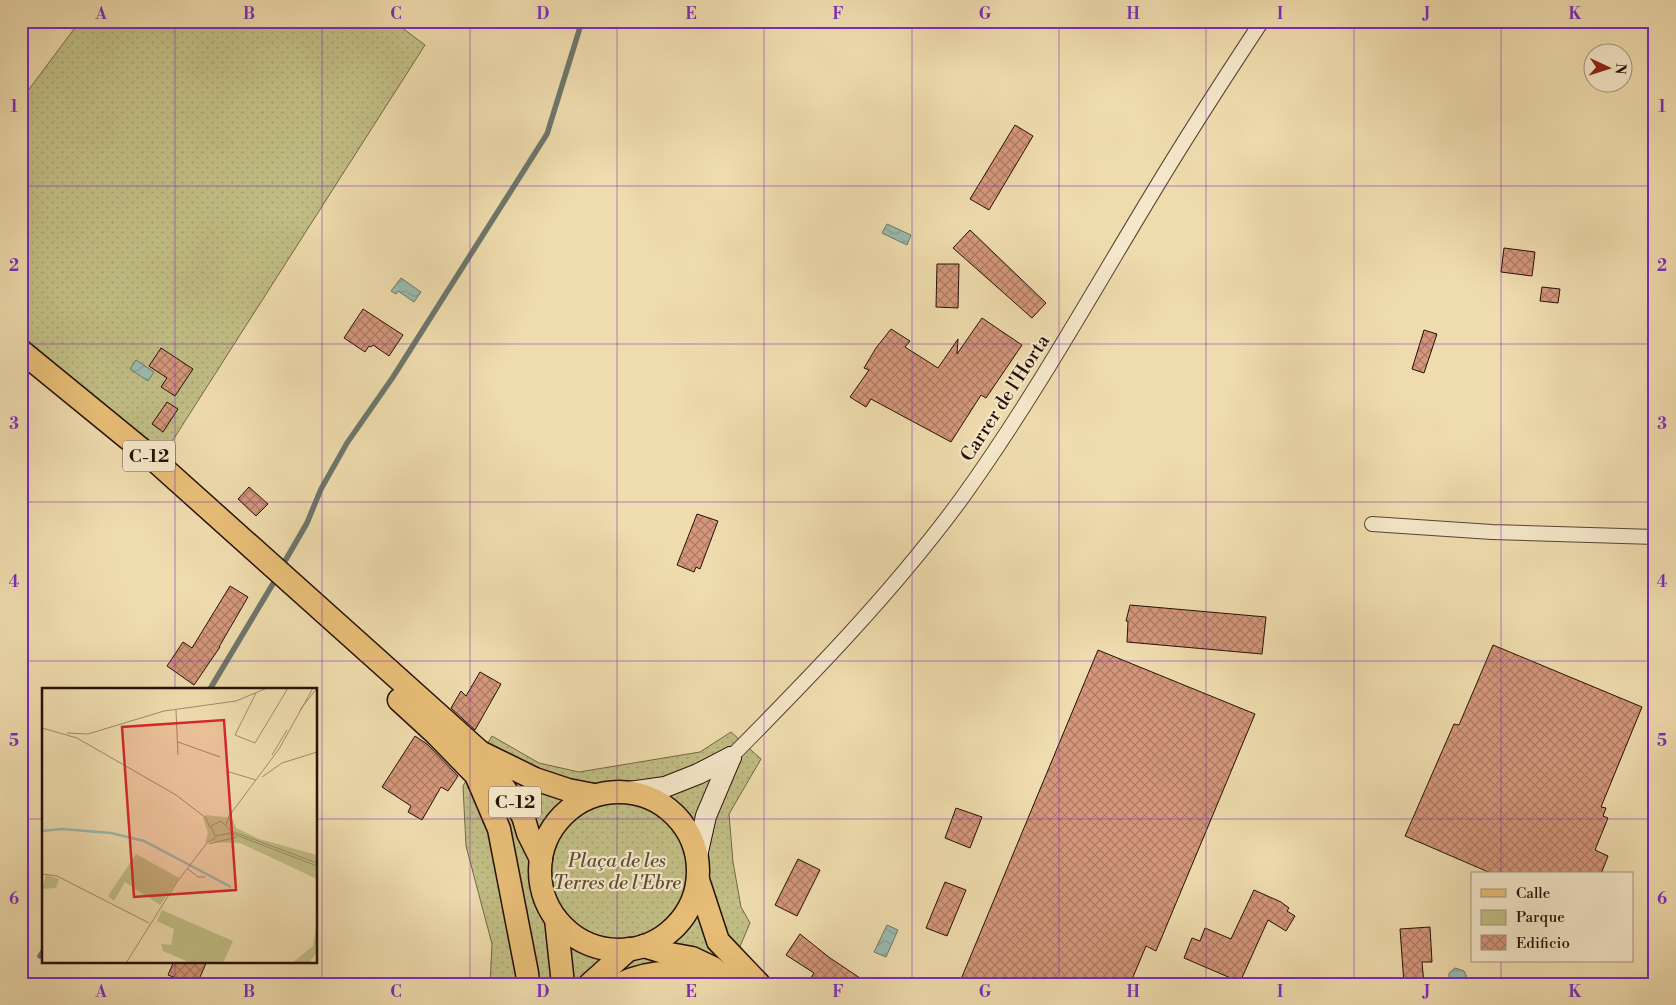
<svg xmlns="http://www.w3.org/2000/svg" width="1676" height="1005" font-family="'Libre Bodoni',serif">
<defs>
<pattern id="green-dots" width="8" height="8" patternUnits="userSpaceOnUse" patternTransform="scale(1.25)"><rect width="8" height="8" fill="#c1be85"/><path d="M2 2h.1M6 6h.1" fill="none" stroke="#a6a271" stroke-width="1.8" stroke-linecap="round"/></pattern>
<pattern id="water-waves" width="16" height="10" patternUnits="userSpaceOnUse" patternTransform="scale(1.25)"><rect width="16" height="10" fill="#9abbaf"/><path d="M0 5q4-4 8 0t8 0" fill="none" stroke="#85a095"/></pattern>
<pattern id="building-cross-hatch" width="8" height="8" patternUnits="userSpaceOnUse" patternTransform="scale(1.25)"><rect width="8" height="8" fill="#d4977b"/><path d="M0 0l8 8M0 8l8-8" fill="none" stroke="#ac7a63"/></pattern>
</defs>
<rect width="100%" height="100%" fill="#efdcae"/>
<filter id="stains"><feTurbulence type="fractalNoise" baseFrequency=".004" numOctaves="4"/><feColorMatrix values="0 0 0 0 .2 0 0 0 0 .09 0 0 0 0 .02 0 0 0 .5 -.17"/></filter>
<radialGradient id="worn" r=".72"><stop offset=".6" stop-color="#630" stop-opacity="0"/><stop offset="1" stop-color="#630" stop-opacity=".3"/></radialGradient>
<g fill="url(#green-dots)" stroke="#746746">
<path d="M 80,21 L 393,21 L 425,45 L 164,454 L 21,335 L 21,100 Z"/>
<path d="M 731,732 L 761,759 L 729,814 L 733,862 L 741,907 L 750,923 L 724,984 L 490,984 L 492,944 L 466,846 L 463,786 L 492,736 L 539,763 L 579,772 L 700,752 Z"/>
</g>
<g fill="url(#water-waves)" stroke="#6c776c">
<path d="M 887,224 L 911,235 L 907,245 L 882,233 Z"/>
<path d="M 401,278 L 421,292 L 414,302 L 398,291 L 396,294 L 391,291 Z"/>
<path d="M 136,360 L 154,372 L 148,381 L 130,369 Z"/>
<path d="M 887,925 L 898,930 L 886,957 L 874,952 Z"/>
<path d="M 1455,968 L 1464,971 L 1466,975 L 1467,984 L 1449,984 L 1449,973 Z"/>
</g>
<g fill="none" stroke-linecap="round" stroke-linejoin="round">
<g stroke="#6c776c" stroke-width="5.5">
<path d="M 281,568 L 307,523 L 321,489 L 347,443 L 393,377 L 547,134 L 582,21"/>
<path d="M 210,689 L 277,577"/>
<path d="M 40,956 L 44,950"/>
</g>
</g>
<g fill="url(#building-cross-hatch)" stroke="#261008">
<path d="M 1015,125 L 1033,136 L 989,210 L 970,199 Z"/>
<path d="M 970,230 L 1046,303 L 1032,318 L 953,248 Z"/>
<path d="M 1504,248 L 1535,252 L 1532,276 L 1501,272 Z"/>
<path d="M 937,264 L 959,264 L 958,308 L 936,307 Z"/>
<path d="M 1542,287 L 1560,289 L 1558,303 L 1540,301 Z"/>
<path d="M 363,309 L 403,335 L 389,356 L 373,345 L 371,347 L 369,346 L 365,352 L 344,338 Z"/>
<path d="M 982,318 L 1022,345 L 986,398 L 981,395 L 951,442 L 871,399 L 866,407 L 850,397 L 869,370 L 864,368 L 876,348 L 891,329 L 910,341 L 905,347 L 938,368 L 958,339 L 957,354 Z"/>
<path d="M 1424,330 L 1437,334 L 1424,373 L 1412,369 Z"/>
<path d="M 161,348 L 193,369 L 175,396 L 161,387 L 167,378 L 149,366 Z"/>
<path d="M 167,402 L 178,409 L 163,432 L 152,424 Z"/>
<path d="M 249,487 L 268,504 L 256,516 L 238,499 Z"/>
<path d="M 697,514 L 718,521 L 700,569 L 696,567 L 694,572 L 677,565 Z"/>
<path d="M 230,586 L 248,597 L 219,647 L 220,647 L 194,685 L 167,666 L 183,642 L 192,648 Z"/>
<path d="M 1130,605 L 1266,617 L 1262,654 L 1127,642 L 1128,621 L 1126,621 Z"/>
<path d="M 1493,645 L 1642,707 L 1601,807 L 1606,808 L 1603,816 L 1608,818 L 1595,850 L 1608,856 L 1601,874 L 1493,874 L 1405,836 L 1454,724 L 1459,725 Z"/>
<path d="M 1098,650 L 1255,714 L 1156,951 L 1146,946 L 1130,984 L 959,984 Z"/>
<path d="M 480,672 L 501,684 L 475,730 L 451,708 L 461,691 L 466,696 Z"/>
<path d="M 415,736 L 427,744 L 458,776 L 448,791 L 441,787 L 422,820 L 408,812 L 411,806 L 382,787 Z"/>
<path d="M 956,808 L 982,817 L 970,848 L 945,838 Z"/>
<path d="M 798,859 L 820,870 L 797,916 L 775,905 Z"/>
<path d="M 945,882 L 966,890 L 947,936 L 926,928 Z"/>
<path d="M 1254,890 L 1281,902 L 1289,908 L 1287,911 L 1295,916 L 1286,931 L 1268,920 L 1240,982 L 1184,958 L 1192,938 L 1200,941 L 1205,928 L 1231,939 Z"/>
<path d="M 1430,927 L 1432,962 L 1422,962 L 1424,984 L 1404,984 L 1400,929 Z"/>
<path d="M 800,934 L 830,958 L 869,984 L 807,984 L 814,973 L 786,955 Z"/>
<path d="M 174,961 L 207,961 L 197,984 L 191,984 L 168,975 Z"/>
</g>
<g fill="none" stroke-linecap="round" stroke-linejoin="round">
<defs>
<g id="street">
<path d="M 1372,524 L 1492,532 L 1655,537"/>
<path d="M 731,757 C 812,675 894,591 962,498 C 1031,402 1088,300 1149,199 C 1185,139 1223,80 1262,21"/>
</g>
<g id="secondary">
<path d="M 629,792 L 665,787 L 698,774 L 731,757"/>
<path d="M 697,856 L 706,816 L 731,757"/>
</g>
<g id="primary">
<path d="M 21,351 L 152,458 L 479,751 L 523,816 L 528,833 L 541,859"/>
<path d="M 399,700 L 436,734 L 476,775 L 499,829 L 527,973 L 528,984"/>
<path d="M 480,752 L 535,779 L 568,790 L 594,795"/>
<circle cx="619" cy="871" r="79"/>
<path d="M 698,880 L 718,941 L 759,984"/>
<path d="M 556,919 L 563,984"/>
<path d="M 644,946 L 670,954 L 692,958 L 713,968 L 733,984"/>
<path d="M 590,984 L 629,949"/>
<path d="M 620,984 C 653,969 683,969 717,984"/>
</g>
</defs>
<use href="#street" stroke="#584332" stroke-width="16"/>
<use href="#secondary" stroke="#261008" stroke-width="22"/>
<use href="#primary" stroke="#261008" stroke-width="25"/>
<use href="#street" stroke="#f5e8ca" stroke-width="14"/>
<use href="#secondary" stroke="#f5e8ca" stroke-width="20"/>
<use href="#primary" stroke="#e8be77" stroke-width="22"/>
</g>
<path fill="none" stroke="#7b2cbf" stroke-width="1" stroke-opacity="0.55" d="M 175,21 L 175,689M 322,21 L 322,984M 470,21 L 470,984M 617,21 L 617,984M 764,21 L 764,984M 912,21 L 912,984M 1059,21 L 1059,984M 1206,21 L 1206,984M 1354,21 L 1354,984M 1501,21 L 1501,874M 21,186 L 1655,186M 21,344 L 1655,344M 21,502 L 1655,502M 21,661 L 1655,661M 21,819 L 44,819M 316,819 L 1655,819M 175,961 L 175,984M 1501,961 L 1501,984"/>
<g text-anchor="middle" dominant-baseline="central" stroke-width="4.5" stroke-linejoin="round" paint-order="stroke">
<g fill="#f5e8ca" stroke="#645142" stroke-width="1">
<rect x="123" y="440.5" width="52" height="31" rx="4"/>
<rect x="489" y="786.5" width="52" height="31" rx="4"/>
</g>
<g font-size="18" font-weight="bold" fill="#261008">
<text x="149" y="456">C-12</text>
<text x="515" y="802">C-12</text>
</g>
<g font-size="19" fill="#261008" stroke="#f5e8ca">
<text transform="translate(1005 398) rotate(-57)">Carrer de l'Horta</text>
</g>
<g font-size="19" font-style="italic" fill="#5c4d34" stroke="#f5e8ca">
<text x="617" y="861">Plaça de les<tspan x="617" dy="22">Terres de l'Ebre</tspan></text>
</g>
</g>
<g transform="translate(42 688)">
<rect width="275" height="275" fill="#efdcae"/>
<path d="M 164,127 L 190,130 L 194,140 L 217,151 L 275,167 L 275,191 L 198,155 L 163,154 L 166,145 L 161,130 ZM 94,166 L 137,190 L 118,217 L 83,194 L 72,213 L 66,208 ZM 4,187 L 17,191 L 14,200 L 0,201 ZM 120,222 L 191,253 L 181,275 L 149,275 L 121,263 L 119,256 L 129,257 L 132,241 L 115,233 Z" fill="#c1be85"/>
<path d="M 275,234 L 275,264 L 267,275 L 250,275 L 271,258 Z" fill="#c1be85"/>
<path fill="none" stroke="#9abbaf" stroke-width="2.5" d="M 0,143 L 20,141 L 69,145 L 102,153 L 189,199"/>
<path fill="none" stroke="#9f8a6c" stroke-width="1" d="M 214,5 L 193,47 L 213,55 L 246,0M 134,22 L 136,67M 258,22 L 275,0M 0,40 L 35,50 L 134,107 L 164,130 L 168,140M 25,45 L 46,46 L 122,23 L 194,13 L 225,0M 136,54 L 178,69M 230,67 L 245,42M 240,75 L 275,64M 184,83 L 214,92M 220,89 L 240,75M 184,137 L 187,128 L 237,61 L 271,0M 167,156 L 195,149M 275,175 L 189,143 L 179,133 L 169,138 L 173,148 L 189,145 L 275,178M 146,181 L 156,189 L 163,189M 0,186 L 15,188 L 107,235M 84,275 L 135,194 L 165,155 L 175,149"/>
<path fill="#d62828" fill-opacity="0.15" stroke="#d62828" stroke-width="2.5" d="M 182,32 L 194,202 L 92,209 L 80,39 Z"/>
<rect width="275" height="275" fill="none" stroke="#261008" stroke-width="2.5"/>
</g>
<rect width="1676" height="1005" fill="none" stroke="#efdcae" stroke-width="55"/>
<rect x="1471" y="872" width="162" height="90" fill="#f5e8ca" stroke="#a2927c"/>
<rect x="1481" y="889" width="25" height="8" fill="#e8be77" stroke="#a2927c"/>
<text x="1516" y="898" font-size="15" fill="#261008">Calle</text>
<rect x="1481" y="910" width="25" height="15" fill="#c1be85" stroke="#a2927c"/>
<text x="1516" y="922" font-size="15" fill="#261008">Parque</text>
<rect x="1481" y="935" width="25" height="15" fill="url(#building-cross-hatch)" stroke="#a2927c"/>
<text x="1516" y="948" font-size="15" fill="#261008">Edificio</text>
<g transform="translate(1608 68) rotate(94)"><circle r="24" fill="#f5e8ca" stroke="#a2927c"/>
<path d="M0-4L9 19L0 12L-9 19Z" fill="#8f2418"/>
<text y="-8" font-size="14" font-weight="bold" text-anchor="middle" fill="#261008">N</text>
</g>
<rect x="28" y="28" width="1620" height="950" fill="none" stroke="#7b2cbf" stroke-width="2"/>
<g font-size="16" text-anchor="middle" font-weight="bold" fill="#7b2cbf">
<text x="101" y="19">A</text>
<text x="249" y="19">B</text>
<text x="396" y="19">C</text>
<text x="543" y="19">D</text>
<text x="691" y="19">E</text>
<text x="838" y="19">F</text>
<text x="985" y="19">G</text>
<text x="1133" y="19">H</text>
<text x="1280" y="19">I</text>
<text x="1427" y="19">J</text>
<text x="1575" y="19">K</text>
<text x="14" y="112">1</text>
<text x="1662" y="112">1</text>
<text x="14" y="271">2</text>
<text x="1662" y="271">2</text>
<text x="14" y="429">3</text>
<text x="1662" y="429">3</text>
<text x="14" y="587">4</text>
<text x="1662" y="587">4</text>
<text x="14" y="746">5</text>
<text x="1662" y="746">5</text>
<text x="14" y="904">6</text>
<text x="1662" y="904">6</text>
<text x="101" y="997">A</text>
<text x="249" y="997">B</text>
<text x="396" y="997">C</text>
<text x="543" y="997">D</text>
<text x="691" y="997">E</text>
<text x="838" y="997">F</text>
<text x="985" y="997">G</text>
<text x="1133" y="997">H</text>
<text x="1280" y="997">I</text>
<text x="1427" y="997">J</text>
<text x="1575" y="997">K</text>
</g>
<rect width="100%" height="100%" filter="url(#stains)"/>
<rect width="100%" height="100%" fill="url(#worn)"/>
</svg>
